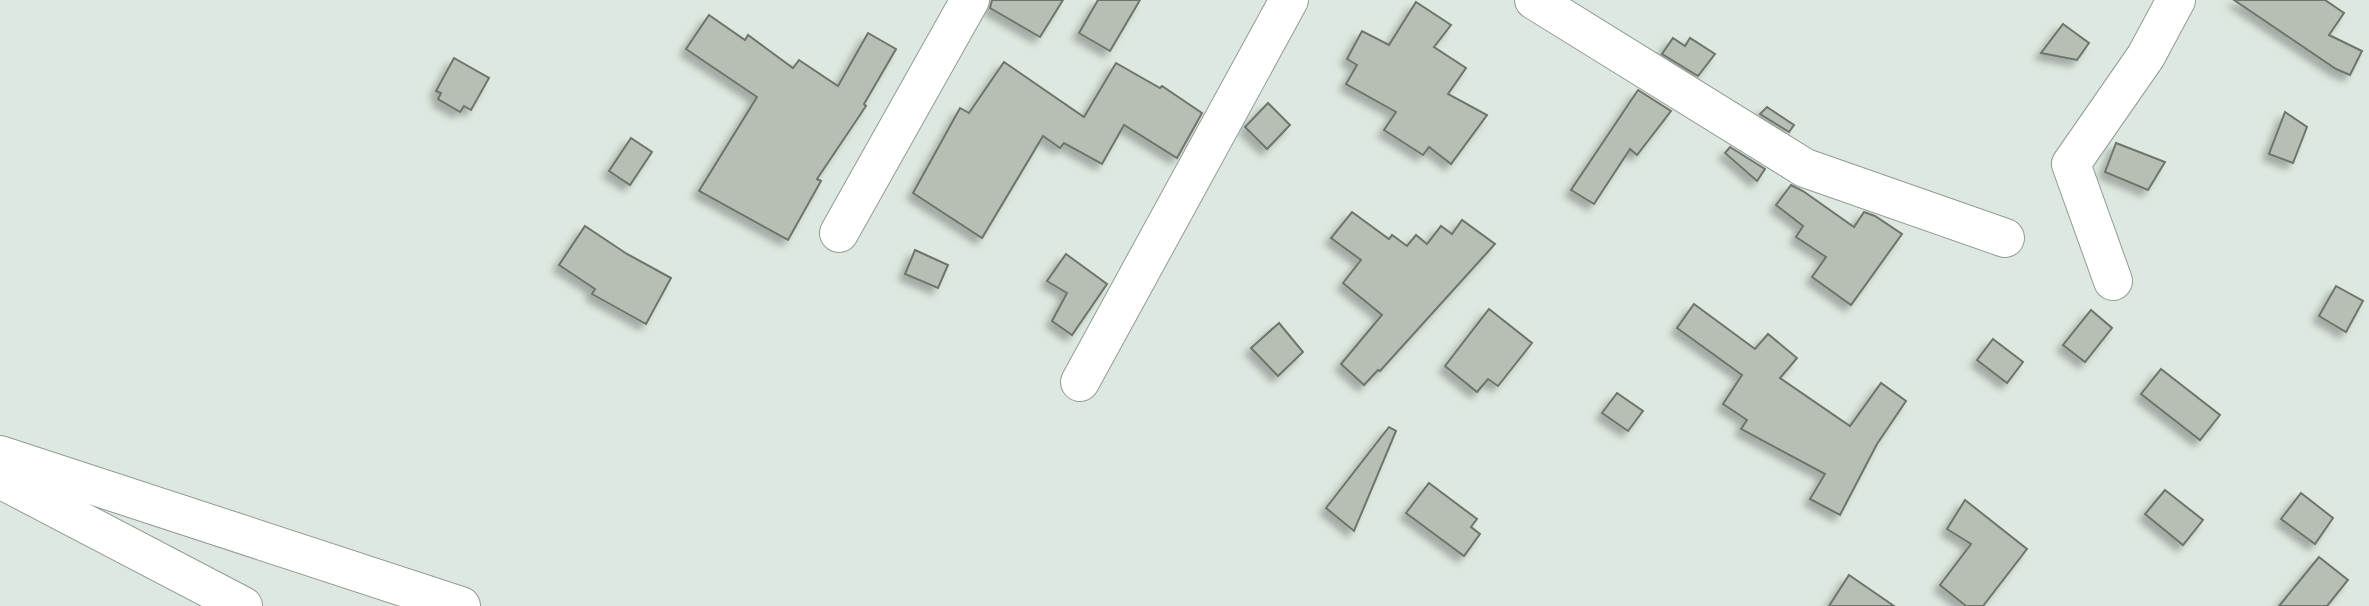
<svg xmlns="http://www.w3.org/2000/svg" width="2369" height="606" font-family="Manrope,sans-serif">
<defs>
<filter id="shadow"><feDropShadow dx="-6" dy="6" stdDeviation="3.5" flood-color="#0004"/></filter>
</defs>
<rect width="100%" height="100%" fill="#dde9e0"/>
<g fill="#b7beb3" stroke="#6e746a" stroke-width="2" filter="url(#shadow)">
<path d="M 992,0 L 1063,0 L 1040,37 L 990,8 Z"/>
<path d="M 1098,0 L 1140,0 L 1110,51 L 1079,33 Z"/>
<path d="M 2234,0 L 2325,0 L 2344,13 L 2329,35 L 2362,51 L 2350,75 L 2336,69 Z"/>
<path d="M 1416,2 L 1451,25 L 1434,47 L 1466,68 L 1448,94 L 1487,115 L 1451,164 L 1429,147 L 1423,155 L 1384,130 L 1396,112 L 1346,84 L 1357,65 L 1347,59 L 1362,31 L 1389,45 Z"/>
<path d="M 709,15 L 745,40 L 748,35 L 793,68 L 799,60 L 838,86 L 868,33 L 896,49 L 864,104 L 866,106 L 817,179 L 821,181 L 788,240 L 699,191 L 757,97 L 686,49 Z"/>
<path d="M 2063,24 L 2089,43 L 2077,60 L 2041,53 Z"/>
<path d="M 1673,38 L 1685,46 L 1690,38 L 1715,54 L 1698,76 L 1662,54 Z"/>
<path d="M 454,58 L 489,78 L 471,110 L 464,106 L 460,112 L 438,99 L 441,93 L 436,91 Z"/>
<path d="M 1004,62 L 1084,117 L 1116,63 L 1160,88 L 1162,86 L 1202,113 L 1177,158 L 1124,125 L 1102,164 L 1064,143 L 1060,148 L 1043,136 L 982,238 L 913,193 L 960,108 L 969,113 Z"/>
<path d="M 1638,90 L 1671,111 L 1637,155 L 1630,149 L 1594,204 L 1571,190 Z"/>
<path d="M 1268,103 L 1290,125 L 1267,149 L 1245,127 Z"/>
<path d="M 1767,107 L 1794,125 L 1789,132 L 1760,114 Z"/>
<path d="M 2285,112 L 2307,127 L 2293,163 L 2269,154 Z"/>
<path d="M 631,138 L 652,152 L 630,185 L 609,171 Z"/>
<path d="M 2116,143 L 2165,162 L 2148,190 L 2105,172 Z"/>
<path d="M 1730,147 L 1765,169 L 1757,181 L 1725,153 Z"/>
<path d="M 1791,185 L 1803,191 L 1854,227 L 1864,212 L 1875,216 L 1902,234 L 1851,305 L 1812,277 L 1826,257 L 1796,237 L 1803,226 L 1776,205 Z"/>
<path d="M 1352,212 L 1389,239 L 1392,235 L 1407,246 L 1416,235 L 1427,244 L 1441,226 L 1452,234 L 1462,220 L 1495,244 L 1380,371 L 1378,370 L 1364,385 L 1341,364 L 1382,315 L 1343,283 L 1361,260 L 1331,238 Z"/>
<path d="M 585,226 L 627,254 L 671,278 L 646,324 L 592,294 L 595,289 L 559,265 Z"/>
<path d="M 915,250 L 948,265 L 938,288 L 905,274 Z"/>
<path d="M 1066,254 L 1107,284 L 1072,335 L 1052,321 L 1067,293 L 1047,281 Z"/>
<path d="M 2336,286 L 2363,301 L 2346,332 L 2319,316 Z"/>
<path d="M 1694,304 L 1755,349 L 1768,334 L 1797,358 L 1780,378 L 1850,426 L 1881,383 L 1906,401 L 1877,444 L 1840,515 L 1810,499 L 1825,474 L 1741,429 L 1747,420 L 1723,404 L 1742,375 L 1677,328 Z"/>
<path d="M 1489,309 L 1532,343 L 1498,386 L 1488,379 L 1477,392 L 1445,366 Z"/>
<path d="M 2091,310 L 2112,328 L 2085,362 L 2063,345 Z"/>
<path d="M 1279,323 L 1303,352 L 1278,376 L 1251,348 Z"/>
<path d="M 1993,339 L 2023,362 L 2007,383 L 1977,360 Z"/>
<path d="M 2161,369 L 2220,415 L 2200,440 L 2141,394 Z"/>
<path d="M 1617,393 L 1643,411 L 1628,431 L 1602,413 Z"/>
<path d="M 1389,427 L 1396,431 L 1354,531 L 1326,508 Z"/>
<path d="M 1429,483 L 1477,519 L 1471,527 L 1480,534 L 1464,556 L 1406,513 Z"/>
<path d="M 2165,490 L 2203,520 L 2183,545 L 2145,514 Z"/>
<path d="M 2301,493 L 2333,518 L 2315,544 L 2281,519 Z"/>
<path d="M 1965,500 L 2027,549 L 1983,606 L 1966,606 L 1940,585 L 1971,544 L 1947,529 Z"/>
<path d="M 2319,557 L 2348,580 L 2327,606 L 2279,606 Z"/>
<path d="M 1849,575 L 1894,606 L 1829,606 Z"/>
</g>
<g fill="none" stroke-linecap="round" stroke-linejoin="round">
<defs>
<g id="street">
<path d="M 1534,0 L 1805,168 L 2005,238"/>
<path d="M 839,233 L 970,0"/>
<path d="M 2113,281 L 2071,164 L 2146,56 L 2176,0"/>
<path d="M 1080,382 L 1289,0"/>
<path d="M 0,455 L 461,606"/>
<path d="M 0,479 L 243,606"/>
</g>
</defs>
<use href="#street" stroke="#919c94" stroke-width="40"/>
<use href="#street" stroke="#fff" stroke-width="38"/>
</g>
</svg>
